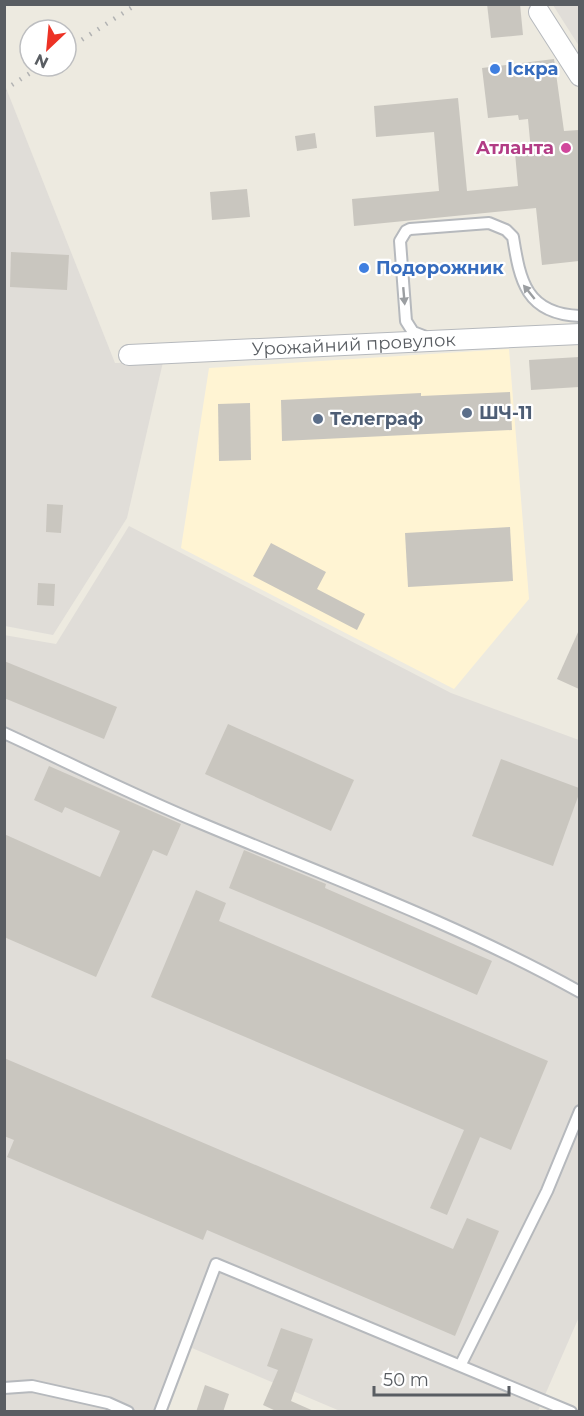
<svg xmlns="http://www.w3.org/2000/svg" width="584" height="1416" font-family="Montserrat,sans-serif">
<rect width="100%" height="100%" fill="#edeae0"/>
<path fill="#fff4d3" d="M 509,349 L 529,599 L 454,689 L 181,548 L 209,368 Z"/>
<g fill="#e0ddd8">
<path d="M 553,5 L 579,5 L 579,46 Z"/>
<path d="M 4,83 L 115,363 L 163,362 L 127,518 L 53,635 L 5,626 Z"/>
<path d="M 129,526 L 451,693 L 579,740 L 579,1317 L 538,1411 L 340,1411 L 192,1348 L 168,1411 L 5,1411 L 4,635 L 56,644 Z"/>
</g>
<g fill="#c9c6bf">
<path d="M 487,4 L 520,4 L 523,35 L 491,38 Z"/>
<path d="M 554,59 L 564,131 L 579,130 L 579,261 L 542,265 L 536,208 L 354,226 L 352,199 L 439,191 L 434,132 L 376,137 L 374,106 L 458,98 L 467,191 L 518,186 L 515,153 L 531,151 L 528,119 L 519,120 L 518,115 L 488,118 L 482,68 Z"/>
<path d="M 315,133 L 317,148 L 297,151 L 295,136 Z"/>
<path d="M 247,189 L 250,217 L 212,220 L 210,192 Z"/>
<path d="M 11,252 L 69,255 L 67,290 L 10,287 Z"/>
<path d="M 579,357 L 579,387 L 531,390 L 529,360 Z"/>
<path d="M 510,392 L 512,430 L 282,441 L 281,400 L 421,393 L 421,396 Z"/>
<path d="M 250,403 L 251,460 L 219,461 L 218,404 Z"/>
<path d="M 47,504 L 63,505 L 61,533 L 46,532 Z"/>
<path d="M 510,527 L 513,581 L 408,587 L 405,533 Z"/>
<path d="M 271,543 L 326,572 L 317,589 L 365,614 L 357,630 L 253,576 Z"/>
<path d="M 38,583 L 55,584 L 54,606 L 37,605 Z"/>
<path d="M 579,630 L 579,689 L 557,679 Z"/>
<path d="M 4,661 L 117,707 L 104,739 L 4,698 Z"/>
<path d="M 228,724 L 354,780 L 331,831 L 205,774 Z"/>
<path d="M 501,759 L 579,788 L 579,794 L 553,866 L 472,836 Z"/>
<path d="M 49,766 L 181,824 L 167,856 L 153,850 L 96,977 L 4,937 L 4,834 L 100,877 L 120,831 L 65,807 L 62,813 L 34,800 Z"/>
<path d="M 244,850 L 326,884 L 325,888 L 492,961 L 477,995 L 322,927 L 229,888 Z"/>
<path d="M 196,890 L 226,903 L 219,921 L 548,1061 L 511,1150 L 480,1137 L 447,1215 L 430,1208 L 464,1130 L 151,997 Z"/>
<path d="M 4,1058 L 453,1249 L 467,1218 L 499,1231 L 455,1336 L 207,1230 L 203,1240 L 7,1157 L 14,1140 L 4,1136 Z"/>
<path d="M 281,1328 L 313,1339 L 291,1401 L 316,1412 L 278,1412 L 263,1405 L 278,1370 L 267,1366 Z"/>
<path d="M 205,1385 L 229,1394 L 223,1412 L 196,1412 Z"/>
</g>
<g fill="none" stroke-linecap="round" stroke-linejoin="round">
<defs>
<g id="service">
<path d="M 426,337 L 413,332 L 406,321 L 400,241 L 406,231 L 410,229 L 489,223 L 506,230 L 513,237 C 520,281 526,314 580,316"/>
<path d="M 4,733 C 69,763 133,795 198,822 C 326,876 458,924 580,992"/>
<path d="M 461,1364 L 547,1191 L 580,1111"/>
<path d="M 4,1388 L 32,1386 L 108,1403 L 128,1412"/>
<path d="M 160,1412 L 216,1264 L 571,1412"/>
</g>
<g id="minor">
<path d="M 539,12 L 580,76"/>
<path id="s1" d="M 129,355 L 580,334"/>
</g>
</defs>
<use href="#service" stroke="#b6b9bd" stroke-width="14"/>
<use href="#minor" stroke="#b6b9bd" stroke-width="22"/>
<use href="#service" stroke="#fff" stroke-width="10"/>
<use href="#minor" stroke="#fff" stroke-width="20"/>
<g stroke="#b2b3b3" stroke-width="4.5" stroke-dasharray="1.5 8" stroke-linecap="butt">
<path d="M 66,50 L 137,4"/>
<path d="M 4,90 L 41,66"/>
</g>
</g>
<defs><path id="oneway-solid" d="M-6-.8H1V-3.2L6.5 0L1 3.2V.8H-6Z" transform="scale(1.5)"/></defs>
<g fill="#9b9ea1">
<use href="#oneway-solid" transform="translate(529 292) rotate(-129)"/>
<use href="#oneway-solid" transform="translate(404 296) rotate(85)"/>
</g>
<g fill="#3f7fe0" stroke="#fff" stroke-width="2">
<circle cx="495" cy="69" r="6"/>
<circle cx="364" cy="268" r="6"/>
</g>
<circle fill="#d1479c" stroke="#fff" stroke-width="2" cx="566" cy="148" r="6"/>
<g fill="#5c6f8a" stroke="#fff" stroke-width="2">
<circle cx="467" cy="413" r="6"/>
<circle cx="318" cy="419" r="6"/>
</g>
<g text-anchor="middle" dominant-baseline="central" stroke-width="4.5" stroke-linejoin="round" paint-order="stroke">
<g font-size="18" font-weight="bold" fill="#366cbe" stroke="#fff" text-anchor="start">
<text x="507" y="69">Іскра</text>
<text x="376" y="268">Подорожник</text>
</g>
<g font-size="18" font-weight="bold" fill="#b23c85" stroke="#fff" text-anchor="end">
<text x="554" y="148">Атланта</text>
</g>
<g font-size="18" fill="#595d62" stroke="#fff">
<text stroke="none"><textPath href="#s1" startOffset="225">Урожайний провулок</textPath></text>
</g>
<g font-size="18" font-weight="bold" fill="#4e5e75" stroke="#fff" text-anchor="start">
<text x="479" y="413">ШЧ-11</text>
<text x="330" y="419">Телеграф</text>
</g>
</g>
<rect width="584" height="1416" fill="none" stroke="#595d62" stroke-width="12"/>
<g transform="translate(48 48) rotate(206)"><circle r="28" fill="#ffffff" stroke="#bdbec0" stroke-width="1.5"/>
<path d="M0-4.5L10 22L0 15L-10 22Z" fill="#ed3225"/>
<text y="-9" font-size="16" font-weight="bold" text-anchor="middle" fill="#595d62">N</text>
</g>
<path d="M374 1386v9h135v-9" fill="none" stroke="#595d62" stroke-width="3"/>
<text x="383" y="1386" font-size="18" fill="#595d62" stroke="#ffffff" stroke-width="4.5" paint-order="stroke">50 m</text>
</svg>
